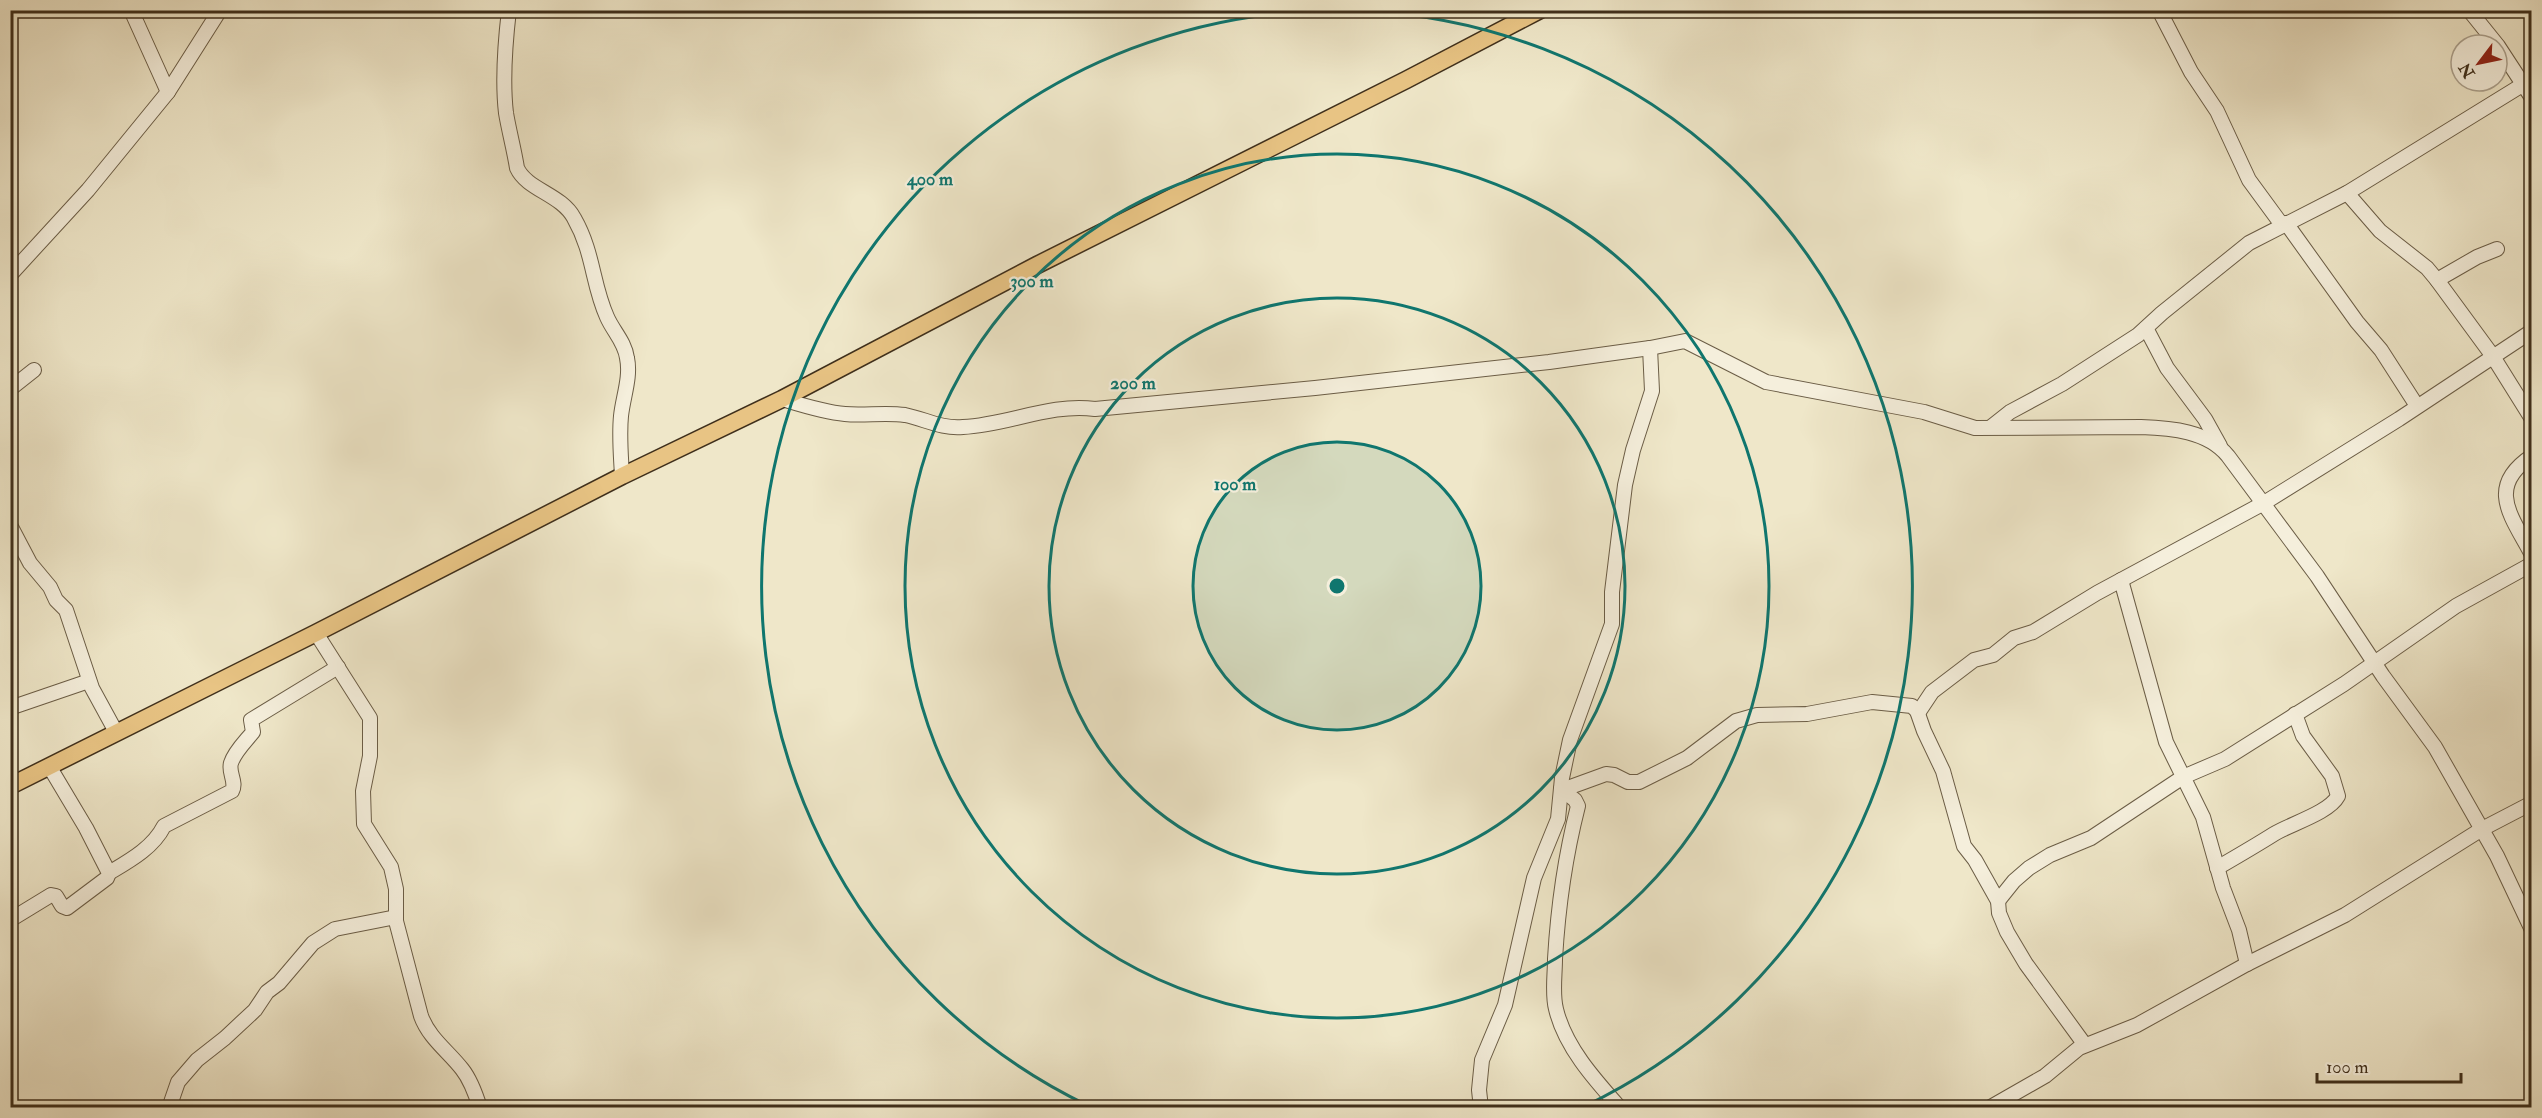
<svg xmlns="http://www.w3.org/2000/svg" width="2542" height="1118" font-family="'IM FELL Double Pica',serif">
<rect width="100%" height="100%" fill="#efe7c9"/>
<filter id="stains"><feTurbulence type="fractalNoise" baseFrequency=".00333" numOctaves="4"/><feColorMatrix values="0 0 0 0 .2 0 0 0 0 .09 0 0 0 0 .02 0 0 0 .5 -.17"/></filter>
<radialGradient id="worn" r=".72"><stop offset=".6" stop-color="#630" stop-opacity="0"/><stop offset="1" stop-color="#630" stop-opacity=".3"/></radialGradient>
<g fill="none" stroke-linecap="round" stroke-linejoin="round">
<defs>
<g id="minor">
<path d="M 131,10 L 168,92"/>
<path d="M 509,10 C 505,44 502,79 506,113 C 509,131 514,149 517,168 C 527,190 561,194 574,218 C 594,253 592,284 607,317 C 613,331 625,342 627,358 C 631,377 623,397 621,416 C 619,436 621,456 622,476"/>
<path d="M 2159,10 L 2191,72 L 2217,111 L 2249,180 L 2282,225"/>
<path d="M 2469,10 L 2498,46 L 2532,98"/>
<path d="M 2347,193 L 2380,231 L 2427,268 L 2437,280 L 2492,355 L 2532,419"/>
<path d="M 2286,223 L 2357,322 L 2381,350 L 2417,406"/>
<path d="M 10,275 L 88,190 L 168,92 L 220,10"/>
<path d="M 2437,280 L 2477,257 L 2497,249"/>
<path d="M 2146,328 L 2167,368 L 2205,419 L 2220,446"/>
<path d="M 10,389 L 34,370"/>
<path d="M 782,399 C 802,405 823,412 845,414 C 864,416 885,412 905,415 C 925,419 941,429 963,427 C 1008,425 1050,403 1095,409 L 1315,388 L 1549,362 L 1650,348 L 1685,341 L 1766,382 L 1924,412 L 1975,428 L 2141,427 C 2171,428 2208,431 2228,456 L 2317,576 L 2383,676 L 2435,747 L 2497,856 L 2532,930"/>
<path d="M 1991,427 L 2010,412 L 2062,384 L 2138,335 L 2162,313 L 2249,243 L 2347,193 L 2532,79"/>
<path d="M 2532,456 C 2485,487 2512,517 2532,555"/>
<path d="M 10,525 L 30,563 L 50,587 L 56,600 L 66,610 L 92,688 L 116,732"/>
<path d="M 2121,580 L 2166,742 L 2203,817 L 2223,888 L 2239,930 L 2247,964"/>
<path d="M 316,633 L 370,718 L 370,756 L 363,791 L 364,824 L 391,867 L 396,889 L 396,921 L 421,1016 C 429,1038 448,1051 462,1069 C 470,1079 476,1095 480,1108"/>
<path d="M 10,708 L 89,681"/>
<path d="M 1918,713 L 1932,692 L 1974,660 L 1993,655 L 2014,638 L 2033,632 L 2097,593 L 2264,503 L 2399,419 L 2532,331"/>
<path d="M 1561,789 L 1575,800 L 1578,806 C 1565,857 1558,907 1555,959 C 1555,975 1552,994 1556,1009 C 1565,1047 1595,1080 1620,1108"/>
<path d="M 1562,790 L 1606,774 L 1614,775 L 1628,782 L 1639,782 L 1687,758 L 1736,721 L 1757,715 L 1807,714 L 1872,702 L 1912,706 L 1917,711 L 1924,731 L 1943,771 L 1964,846 L 1975,860 L 1998,901 L 1999,913 L 2007,932 L 2026,964 L 2085,1045"/>
<path d="M 2217,868 C 2236,857 2255,846 2274,834 C 2290,824 2329,813 2338,796 L 2332,776 L 2303,736 L 2295,714"/>
<path d="M 109,873 C 129,861 153,848 164,826 L 232,791 C 237,782 228,773 231,763 C 235,751 245,742 253,732 L 251,720 L 338,667"/>
<path d="M 1998,901 L 2014,881 L 2029,868 L 2050,855 L 2091,838 L 2183,777 L 2225,759 L 2344,684 L 2456,606 L 2532,564"/>
<path d="M 10,920 L 51,895 L 56,896 L 62,906 L 67,908 L 107,878 L 109,873 L 86,828 L 49,766"/>
<path d="M 169,1108 L 178,1082 L 197,1060 L 225,1038 L 255,1010 L 267,992 L 279,983 L 313,943 L 335,929 L 396,917"/>
<path d="M 1481,1108 L 1479,1090 L 1482,1060 L 1505,1005 L 1534,878 L 1558,819 L 1562,778 L 1570,740 L 1612,624 L 1612,592 L 1625,485 L 1633,450 L 1652,391 L 1650,348"/>
<path d="M 1989,1108 L 2045,1076 L 2079,1048 L 2137,1025 L 2247,964 L 2345,915 L 2482,829 L 2532,803"/>
</g>
<path id="major" d="M 10,786 L 316,633 L 622,476 L 782,399 L 1037,265 L 1406,80 L 1540,10"/>
</defs>
<use href="#minor" stroke="#6b5d46" stroke-width="16"/>
<use href="#major" stroke="#3f2f1b" stroke-width="19"/>
<use href="#minor" stroke="#f5efdc" stroke-width="14"/>
<use href="#major" stroke="#e8c484" stroke-width="16"/>
</g>
<circle cx="1337" cy="586" r="144" fill="#0f766e" fill-opacity=".12"/>
<g fill="none" stroke="#0f766e" stroke-width="3">
<circle cx="1337" cy="586" r="144"/>
<circle cx="1337" cy="586" r="288"/>
<circle cx="1337" cy="586" r="432"/>
<path d="M1089 1106A576 576 0 0 1 1312 11M1362 11A576 576 0 0 1 1585 1106"/>
</g>
<circle cx="1337" cy="586" r="9" fill="#0f766e" stroke="#f5efdc" stroke-width="3"/>
<g font-size="18" text-anchor="middle" font-weight="bold" fill="#0f766e" stroke="#f5efdc" stroke-width="4.5" stroke-linejoin="round" paint-order="stroke">
<text x="930" y="185">400 m</text>
<text x="1032" y="287">300 m</text>
<text x="1133" y="389">200 m</text>
<text x="1235" y="490">100 m</text>
</g>
<rect width="2542" height="1118" fill="none" stroke="#efe7c9" stroke-width="36"/>
<rect x="12" y="12" width="2518" height="1094" fill="none" stroke="#3f2f1b" stroke-width="3"/>
<rect x="18" y="18" width="2506" height="1082" fill="none" stroke="#3f2f1b" stroke-width="1.5"/>
<g transform="translate(2479 63) rotate(238)"><circle r="28" fill="#f5efdc" stroke="#aca28f" stroke-width="1.5"/>
<path d="M0-4.5L10 22L0 15L-10 22Z" fill="#8f2418"/>
<text y="-9" font-size="16" font-weight="bold" text-anchor="middle" fill="#3f2f1b">N</text>
</g>
<path d="M2317 1073v9h144v-9" fill="none" stroke="#3f2f1b" stroke-width="3"/>
<text x="2326" y="1073" font-size="18" fill="#3f2f1b" stroke="#f5efdc" stroke-width="4.5" paint-order="stroke">100 m</text>
<rect width="100%" height="100%" filter="url(#stains)"/>
<rect width="100%" height="100%" fill="url(#worn)"/>
</svg>
